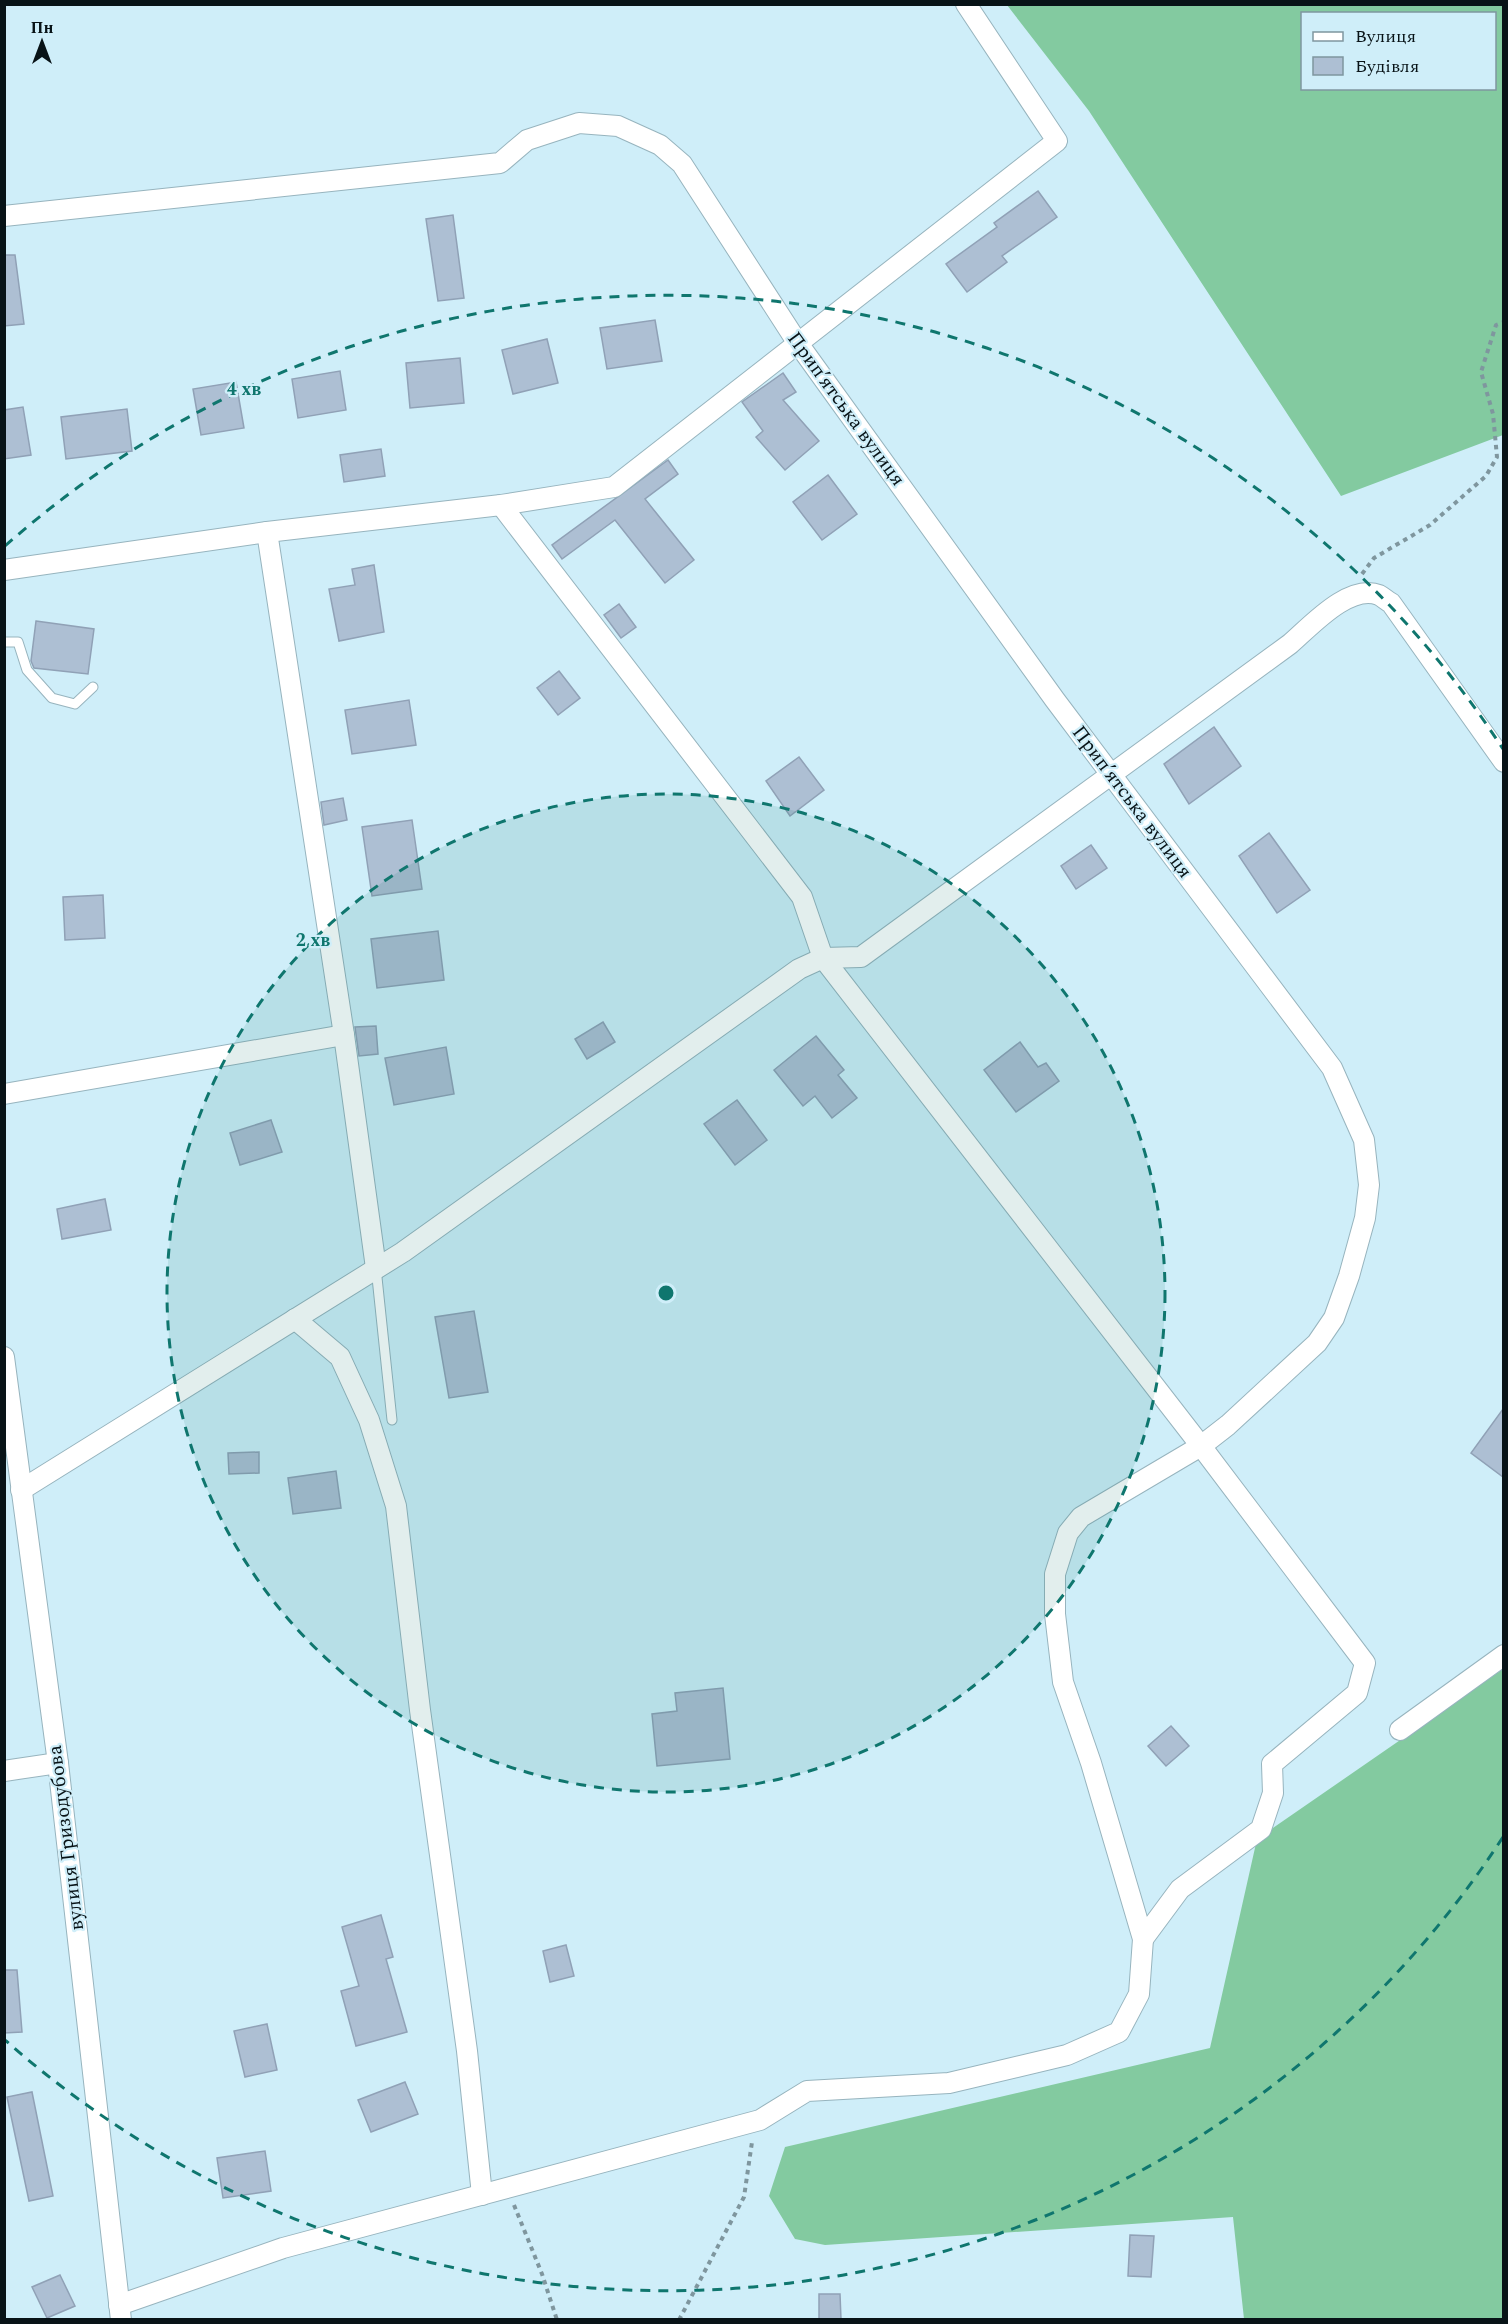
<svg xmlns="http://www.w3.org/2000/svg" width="1508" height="2324" font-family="Spectral,serif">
<rect width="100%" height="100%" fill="#cfeef9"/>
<g fill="#83caa0" fill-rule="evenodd">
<path d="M 1007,5 L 1503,5 L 1503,435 L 1341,496 L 1089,111 ZM 1302,14 L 1494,14 L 1494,88 L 1302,88 Z"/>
<path d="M 1503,1669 L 1503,2319 L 1244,2319 L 1233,2217 L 825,2245 L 795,2239 L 769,2196 L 785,2147 L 1210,2048 L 1257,1839 Z"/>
</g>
<g fill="#adbfd3" stroke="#90a1b6" stroke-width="1.5">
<path d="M 1038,191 L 1057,217 L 1002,256 L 1007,262 L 967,292 L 946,264 L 997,227 L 994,223 Z"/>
<path d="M 453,215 L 464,298 L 438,301 L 426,219 Z"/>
<path d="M 4,255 L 15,255 L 24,324 L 4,326 Z"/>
<path d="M 655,320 L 662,361 L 607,369 L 600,328 Z"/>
<path d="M 547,339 L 558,383 L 513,394 L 502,350 Z"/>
<path d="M 460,358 L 464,403 L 410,408 L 406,363 Z"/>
<path d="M 340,371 L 346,410 L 298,418 L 292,379 Z"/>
<path d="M 783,373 L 796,392 L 783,400 L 819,441 L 785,470 L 756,437 L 763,431 L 742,402 Z"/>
<path d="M 236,382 L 244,428 L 201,435 L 193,389 Z"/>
<path d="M 23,407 L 31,455 L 4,459 L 4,410 Z"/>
<path d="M 127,409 L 132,451 L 66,459 L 61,417 Z"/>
<path d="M 381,449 L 385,476 L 344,482 L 340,455 Z"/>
<path d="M 668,460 L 678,474 L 645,499 L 694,560 L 665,583 L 615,520 L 562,559 L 552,545 Z"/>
<path d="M 828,475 L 857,514 L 822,540 L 793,502 Z"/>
<path d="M 374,565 L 384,632 L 339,641 L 329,589 L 355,585 L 352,569 Z"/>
<path d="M 619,604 L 636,627 L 621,638 L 604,615 Z"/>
<path d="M 36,621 L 94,629 L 88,674 L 34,668 L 31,661 Z"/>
<path d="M 559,671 L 580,698 L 558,715 L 537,688 Z"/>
<path d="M 409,700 L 416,745 L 352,754 L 345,710 Z"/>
<path d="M 1214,727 L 1241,766 L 1189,804 L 1164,764 Z"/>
<path d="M 799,757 L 824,790 L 790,816 L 766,781 Z"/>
<path d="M 343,798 L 347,820 L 324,825 L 321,802 Z"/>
<path d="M 412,820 L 422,889 L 372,896 L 362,827 Z"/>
<path d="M 1269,833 L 1310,890 L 1277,913 L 1239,856 Z"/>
<path d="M 1091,845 L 1107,868 L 1076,889 L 1061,866 Z"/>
<path d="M 103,895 L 105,938 L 65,940 L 63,897 Z"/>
<path d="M 438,931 L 444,980 L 377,988 L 371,939 Z"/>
<path d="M 603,1022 L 615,1042 L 587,1059 L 575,1039 Z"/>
<path d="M 376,1026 L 378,1054 L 359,1056 L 355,1027 Z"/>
<path d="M 816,1036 L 844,1070 L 838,1075 L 857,1098 L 832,1118 L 815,1096 L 803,1106 L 774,1070 Z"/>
<path d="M 1020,1042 L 1038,1067 L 1046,1063 L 1059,1081 L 1016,1112 L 984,1070 Z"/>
<path d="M 446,1047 L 454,1094 L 394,1105 L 385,1058 Z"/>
<path d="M 737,1100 L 767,1140 L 735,1165 L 704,1124 Z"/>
<path d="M 271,1120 L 282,1152 L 240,1165 L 230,1133 Z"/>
<path d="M 105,1199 L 111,1230 L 62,1239 L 57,1209 Z"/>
<path d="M 474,1311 L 488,1392 L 449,1398 L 435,1317 Z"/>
<path d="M 1503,1409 L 1503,1477 L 1471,1453 Z"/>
<path d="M 259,1452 L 259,1473 L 229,1474 L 228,1453 Z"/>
<path d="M 336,1471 L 341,1508 L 293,1514 L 288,1478 Z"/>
<path d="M 723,1688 L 730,1759 L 657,1766 L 652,1714 L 677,1711 L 675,1693 Z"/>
<path d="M 1171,1726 L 1189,1746 L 1166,1766 L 1148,1746 Z"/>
<path d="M 381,1915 L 393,1957 L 386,1959 L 407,2032 L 356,2046 L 341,1991 L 359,1986 L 342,1927 Z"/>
<path d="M 566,1945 L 574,1976 L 550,1982 L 543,1951 Z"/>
<path d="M 4,1970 L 17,1970 L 22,2032 L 4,2033 Z"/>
<path d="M 267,2024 L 277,2070 L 245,2077 L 234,2031 Z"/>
<path d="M 405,2082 L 418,2114 L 371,2132 L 358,2100 Z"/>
<path d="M 32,2092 L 53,2196 L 29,2201 L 7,2097 Z"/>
<path d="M 265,2151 L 271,2191 L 223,2198 L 217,2158 Z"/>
<path d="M 1130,2235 L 1154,2236 L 1151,2277 L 1128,2276 Z"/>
<path d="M 60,2275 L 75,2306 L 47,2318 L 32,2287 Z"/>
<path d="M 819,2294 L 840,2294 L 841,2319 L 819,2319 Z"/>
</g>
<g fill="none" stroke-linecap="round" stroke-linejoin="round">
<defs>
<g id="lane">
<path d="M 4,642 L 18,642 L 27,670 L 52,698 L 75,704 L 93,687"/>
<path d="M 376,1268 L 392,1420"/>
</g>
<g id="street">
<path d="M 4,216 L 500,163 L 527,140 L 579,123 L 618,126 L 660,145 L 682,164 L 797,342 L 1055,700 L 1332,1068 L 1364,1140 L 1369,1185 L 1365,1218 L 1349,1276 L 1334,1318 L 1317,1343 L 1228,1425 L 1201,1446 L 1081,1517 L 1068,1533 L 1055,1574 L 1055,1614 L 1063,1682 L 1091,1763 L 1143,1939 L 1139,1994 L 1119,2032 L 1067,2055 L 949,2083 L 807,2091 L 760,2120 L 283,2248 L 119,2305"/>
<path d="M 501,505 L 802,897 L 823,958 L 1201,1446 L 1365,1663 L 1357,1693 L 1272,1764 L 1273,1793 L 1261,1829 L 1180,1889 L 1143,1939"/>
<path d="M 267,532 L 344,1035 L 376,1268"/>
<path d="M 4,570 L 267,532 L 501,505 L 614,487 L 1057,141 L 966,4"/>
<path d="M 4,1094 L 344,1035"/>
<path d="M 295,1319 L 340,1357 L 369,1420 L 396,1506 L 420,1710 L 467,2051 L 482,2195"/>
<path d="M 4,1357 L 58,1763 L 121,2320"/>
<path d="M 21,1490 L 403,1252 L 799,969 L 823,958 L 861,957 L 1290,644 C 1310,627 1349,583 1379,595 C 1383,597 1387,601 1391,603 L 1504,762"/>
<path d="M 1400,1730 L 1504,1655"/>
<path d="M 4,1771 L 58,1763"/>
</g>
</defs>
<use href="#lane" stroke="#97b4be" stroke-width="11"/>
<use href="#street" stroke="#97b4be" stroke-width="22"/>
<g stroke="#7f969e" stroke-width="4" stroke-dasharray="4.5 4.5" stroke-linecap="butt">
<path d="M 1362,574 L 1374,558 L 1430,525 L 1486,476 L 1497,457 L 1493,414 L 1481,372 L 1496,325 L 1504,322"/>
<path d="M 514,2205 L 542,2274 L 557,2320"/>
<path d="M 679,2320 L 744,2197 L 752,2142"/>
</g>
<use href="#lane" stroke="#fff" stroke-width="9"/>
<use href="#street" stroke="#fff" stroke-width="20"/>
</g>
<circle cx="666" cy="1293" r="499" fill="#0f766e" fill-opacity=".12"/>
<g fill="none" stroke="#0f766e" stroke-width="3" stroke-dasharray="10 8">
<circle cx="666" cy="1293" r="499"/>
<path d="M1503 1837A998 998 0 0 1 5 2040M5 546A998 998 0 0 1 1503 749"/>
</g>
<g text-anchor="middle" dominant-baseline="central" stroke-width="4.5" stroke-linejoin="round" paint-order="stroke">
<g font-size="20" fill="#081317" stroke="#cfeef9">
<text transform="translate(846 409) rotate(54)">Прип’ятська вулиця</text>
<text transform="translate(1132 802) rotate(53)">Прип’ятська вулиця</text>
<text transform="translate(66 1838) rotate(-97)">вулиця Гризодубова</text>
</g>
</g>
<circle cx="666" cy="1293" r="9" fill="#0f766e" stroke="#cfeef9" stroke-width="3"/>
<g font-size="18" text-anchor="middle" font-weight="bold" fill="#0f766e" stroke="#cfeef9" stroke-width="4.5" stroke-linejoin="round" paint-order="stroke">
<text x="244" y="395">4 хв</text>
<text x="313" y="946">2 хв</text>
</g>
<rect width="1508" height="2324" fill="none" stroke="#081317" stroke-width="12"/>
<rect x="1301" y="12" width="195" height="78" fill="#cfeef9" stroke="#7f969f" stroke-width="1.5"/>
<rect x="1313" y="32" width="30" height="9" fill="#ffffff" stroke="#7f969f" stroke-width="1.5"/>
<text x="1355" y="42" font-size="18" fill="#081317">Вулиця</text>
<rect x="1313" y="57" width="30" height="18" fill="#adbfd3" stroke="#7f969f" stroke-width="1.5"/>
<text x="1355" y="72" font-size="18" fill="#081317">Будівля</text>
<g transform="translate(42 42)" stroke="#cfeef9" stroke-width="4.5" paint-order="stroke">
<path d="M0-4.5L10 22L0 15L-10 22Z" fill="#081317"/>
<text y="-9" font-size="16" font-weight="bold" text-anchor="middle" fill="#081317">Пн</text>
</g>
</svg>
